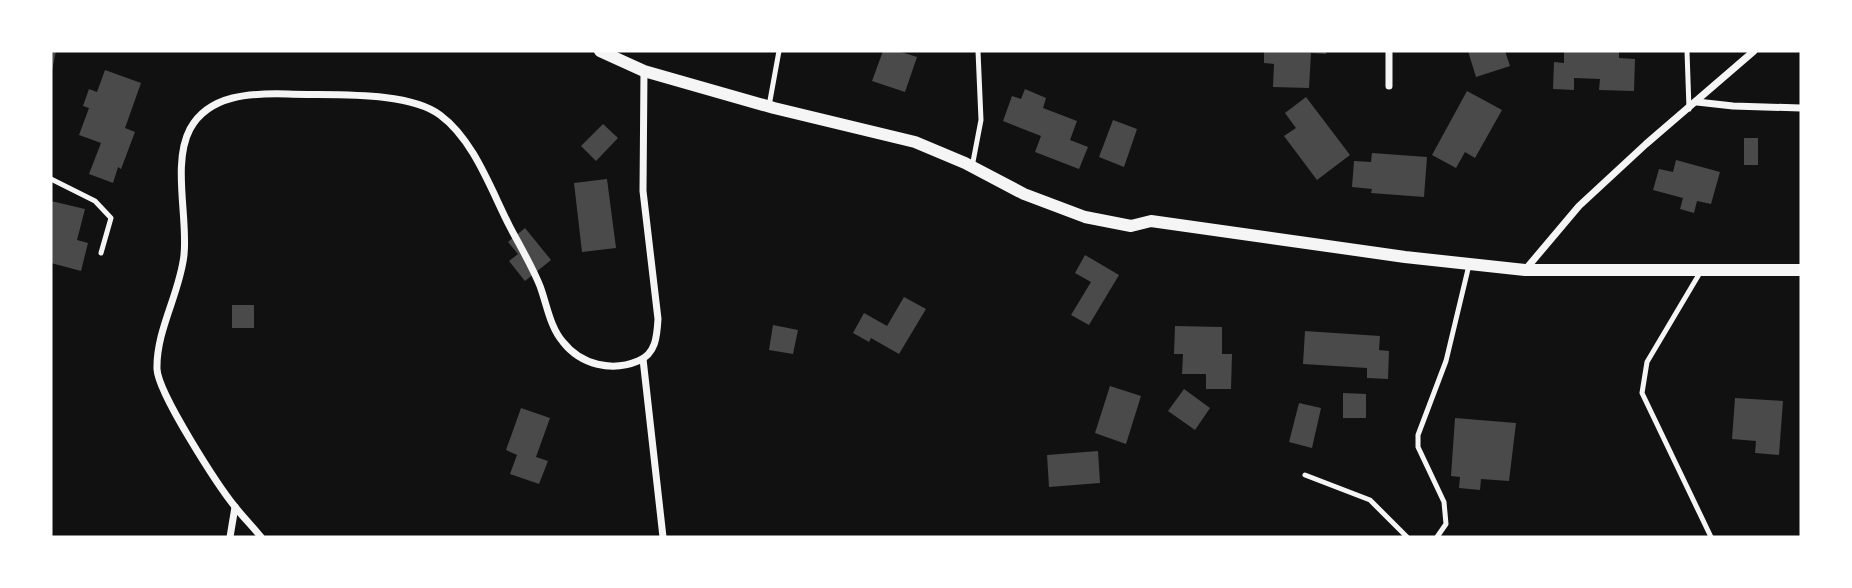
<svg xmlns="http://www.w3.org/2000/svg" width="1852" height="588" font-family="Literata,serif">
<rect width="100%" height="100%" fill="#111"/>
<g fill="#4a4a4a">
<path d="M 51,51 L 56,51 L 52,71 L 51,71 Z"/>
<path d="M 883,51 L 898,51 L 917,57 L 905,92 L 872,81 Z"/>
<path d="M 1264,51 L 1327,51 L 1326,54 L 1311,53 L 1309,88 L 1273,87 L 1274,64 L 1264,63 Z"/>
<path d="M 1468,51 L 1505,51 L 1510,66 L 1476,77 Z"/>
<path d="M 1564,51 L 1619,51 L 1619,58 L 1635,59 L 1634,91 L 1599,90 L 1600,79 L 1574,78 L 1574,90 L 1553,89 L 1554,62 L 1564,63 Z"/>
<path d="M 105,70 L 141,83 L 125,128 L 135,132 L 121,169 L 118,167 L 113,183 L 89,174 L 101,143 L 79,135 L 89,108 L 83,106 L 89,89 L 97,92 Z"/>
<path d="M 1025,89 L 1046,98 L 1043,108 L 1077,121 L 1070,140 L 1088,147 L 1079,169 L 1035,152 L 1041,136 L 1003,121 L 1012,96 L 1021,99 Z"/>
<path d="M 1467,91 L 1502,110 L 1475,158 L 1465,152 L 1456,168 L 1432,155 Z"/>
<path d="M 1306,97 L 1350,155 L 1317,180 L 1284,136 L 1296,128 L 1285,113 Z"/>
<path d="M 1113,120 L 1137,129 L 1124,167 L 1099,157 Z"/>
<path d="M 603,124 L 618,138 L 596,161 L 581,146 Z"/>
<rect x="1744" y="138" width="14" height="27"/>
<path d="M 1372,153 L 1427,157 L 1424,197 L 1371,193 L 1372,189 L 1352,187 L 1354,161 L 1371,162 Z"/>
<path d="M 1676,160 L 1720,172 L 1711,204 L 1697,201 L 1694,213 L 1680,209 L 1683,198 L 1653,190 L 1659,169 L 1673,172 Z"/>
<path d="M 607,179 L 616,248 L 582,252 L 574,183 Z"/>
<path d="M 51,201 L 85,209 L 77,240 L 88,243 L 81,271 L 51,263 Z"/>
<path d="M 525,228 L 551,260 L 525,281 L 509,261 L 518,254 L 508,242 Z"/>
<path d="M 1085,255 L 1119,275 L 1089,325 L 1071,315 L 1091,282 L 1075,273 Z"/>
<path d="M 904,297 L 926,309 L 899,354 L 871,338 L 869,342 L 853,333 L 864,313 L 887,326 Z"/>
<rect x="232" y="305" width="22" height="23"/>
<path d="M 773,325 L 798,330 L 793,354 L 769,350 Z"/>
<path d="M 1175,326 L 1222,327 L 1222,354 L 1232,354 L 1231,389 L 1206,389 L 1206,374 L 1182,374 L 1183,354 L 1174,354 Z"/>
<path d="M 1305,331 L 1380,336 L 1379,350 L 1389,351 L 1388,379 L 1367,378 L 1367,368 L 1303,364 Z"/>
<path d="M 1110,386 L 1141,396 L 1126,444 L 1095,433 Z"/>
<path d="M 1184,389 L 1210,408 L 1195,430 L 1168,411 Z"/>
<path d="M 1343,393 L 1366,394 L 1366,418 L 1343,418 Z"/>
<path d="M 1735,398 L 1783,401 L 1779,455 L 1755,453 L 1756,441 L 1732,439 Z"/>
<path d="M 1299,403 L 1321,408 L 1312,448 L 1289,442 Z"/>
<path d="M 521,408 L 550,418 L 536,457 L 548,461 L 539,484 L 510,474 L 517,455 L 506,450 Z"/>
<path d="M 1455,418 L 1516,423 L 1509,481 L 1481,479 L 1480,490 L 1459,488 L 1460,477 L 1451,476 Z"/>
<path d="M 1098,451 L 1100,483 L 1049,487 L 1047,455 Z"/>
</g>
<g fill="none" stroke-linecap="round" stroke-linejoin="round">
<g stroke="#f5f5f5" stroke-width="5">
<path d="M 1687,51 L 1689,109"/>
<path d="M 769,106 L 779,51"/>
<path d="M 972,167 L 981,120 L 978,51"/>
<path d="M 51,179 L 95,201 L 111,218 L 101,253"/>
<path d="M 1701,271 L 1647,362 L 1642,393 L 1711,537"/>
<path d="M 1305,475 L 1370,500 L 1407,537"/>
<path d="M 1437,537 L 1446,524 L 1444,502 L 1418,447 L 1418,435 L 1446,361 L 1469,265"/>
</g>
<g stroke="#f5f5f5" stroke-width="7">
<path d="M 1389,86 L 1389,51"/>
<path d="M 1697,102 L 1733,106 L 1801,108"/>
<path d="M 1525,270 L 1579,206 L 1646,144 L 1754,51"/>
<path d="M 643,359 L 663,537"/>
<path d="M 230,537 L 235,507"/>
<path d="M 261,537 C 253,527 244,518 236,508 C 218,486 158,393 157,369 C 156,330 180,293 184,255 C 188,218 172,163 190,129 C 209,94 252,93 288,94 C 329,96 407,90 440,115 C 474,140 491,190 510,227 C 520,246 532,266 540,286 C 547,305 550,327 563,342 C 581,365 612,372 638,361 C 656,354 657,336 658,319 L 643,191 L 644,71"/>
</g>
<path stroke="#f5f5f5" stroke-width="12" d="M 600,51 L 644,71 L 774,108 L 915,142 L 965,163 L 1024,194 L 1085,217 L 1131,226 L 1151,221 L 1405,257 L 1525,270 L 1801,270"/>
</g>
<rect width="1852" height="588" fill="none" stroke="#ffffff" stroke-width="105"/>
</svg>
